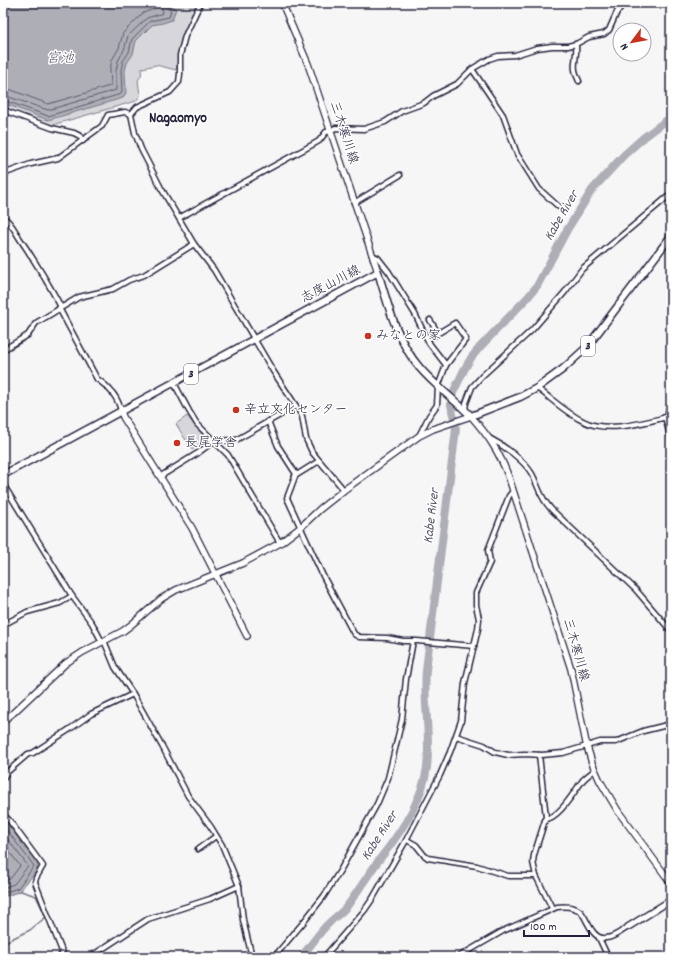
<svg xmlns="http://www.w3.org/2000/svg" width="674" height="960" font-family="Dekko,'Klee One',sans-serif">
<rect width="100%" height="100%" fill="#f6f6f7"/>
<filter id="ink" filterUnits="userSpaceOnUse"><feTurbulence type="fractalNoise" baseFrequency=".025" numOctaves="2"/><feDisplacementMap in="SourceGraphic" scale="8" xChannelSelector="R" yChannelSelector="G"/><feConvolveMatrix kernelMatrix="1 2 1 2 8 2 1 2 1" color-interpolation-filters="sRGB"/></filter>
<g filter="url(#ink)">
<g fill="#d7d7db" stroke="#7c7c8b">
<path d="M 3,3 L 198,3 L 198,8 L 184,34 L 176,70 L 156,65 L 142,68 L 141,76 L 138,80 L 140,96 L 136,101 L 52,125 L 44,125 L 3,110 Z"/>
<path d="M 187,416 L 206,439 L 192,450 L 176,424 Z"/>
</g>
<g fill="#aeaeb7" stroke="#767685">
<path d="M 3,3 L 167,3 L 176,9 L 172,20 L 163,23 L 152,25 L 136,41 L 133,54 L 127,63 L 125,71 L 126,93 L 123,98 L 48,120 L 3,103 Z"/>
<path d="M 3,818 L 38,864 C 37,875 25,882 21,891 L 3,897 Z"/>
</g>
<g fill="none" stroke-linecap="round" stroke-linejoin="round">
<g stroke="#5a5a6d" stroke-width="1">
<path d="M 3,89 L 9,89 L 48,104 L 110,86 L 111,84 L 110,70 L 112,60 L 119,48 L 123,33 L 143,13 L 154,9 L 154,3"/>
<path d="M 3,95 L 48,110 L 116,90 L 116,71 L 118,61 L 124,50 L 128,36 L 147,18 L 163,13 L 161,3"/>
<path d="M 3,100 L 48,116 L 121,94 L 122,92 L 121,70 L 123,61 L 129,52 L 132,39 L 150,21 L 169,17 L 171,11 L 166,7 L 166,3"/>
<path d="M 3,825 L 34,866 L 18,888 L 3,893"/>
<path d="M 3,833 L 28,866 L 14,884 L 3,888"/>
<path d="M 3,843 L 20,866 L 10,879 L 3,881"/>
</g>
<path stroke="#767685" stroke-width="1.5" d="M 3,943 L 30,930 L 46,917 L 36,896 L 21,891"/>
<path stroke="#aeaeb7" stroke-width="8" d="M 301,957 C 311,946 319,932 330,922 C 336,916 343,912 348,905 C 358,891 368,875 379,860 C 399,835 423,800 427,767 C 431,734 423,702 426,670 L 456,429 L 451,405 L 452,395 L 464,370 L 471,358 L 480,347 L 528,297 L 537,286 L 567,230 L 592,190 L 624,155 L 643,138 L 671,117"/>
<defs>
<g id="street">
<path d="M 199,3 L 199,6 L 185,36 L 180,55 L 180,74 L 179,82 L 170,92 L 137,107 L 131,114 L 135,133 L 141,149 L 161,188 L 194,244 L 214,270 L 273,371 L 296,406 L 302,416 L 306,439 L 312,452 L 344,490"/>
<path d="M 576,44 C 578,61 570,63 579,81"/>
<path d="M 472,69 L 503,115 L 517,154 L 539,189 L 559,207"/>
<path d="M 3,110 L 52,128 L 74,133 L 80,136 L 83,141"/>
<path d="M 3,174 L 31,164 L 58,158 L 102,126 L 108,115 L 125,112 L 131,114"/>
<path d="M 354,203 L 400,175"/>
<path d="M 3,217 C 12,223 14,230 20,239 C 35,261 48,283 61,307"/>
<path d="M 179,218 L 312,145 L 319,141 L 326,132 L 331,131 L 335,128 L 364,129 L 385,122 L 402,111 L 424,103 L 433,96 L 457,84 L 472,69 L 489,59 L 498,56 L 515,55 L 537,48 L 552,46 L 568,46 L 576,44 L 589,37 L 604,34 L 609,30 L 617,12 L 624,3"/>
<path d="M 372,255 L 378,258 L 389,272 L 415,314 L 429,343 L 446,365 L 438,387 L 437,405 L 429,416 L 419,436"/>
<path d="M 59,308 L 97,379 C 109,387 118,397 121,411"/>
<path d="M 430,320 L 438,333"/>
<path d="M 430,338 L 455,323 L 466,339 L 446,365"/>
<path d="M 3,350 L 28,335 L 36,323 L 79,297 L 113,289 L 129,280 L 144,275 L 194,244"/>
<path d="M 174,383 L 189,411 L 197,424 L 228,455 L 280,543"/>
<path d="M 537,388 C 552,399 566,413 583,421 C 607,434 646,422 671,416"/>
<path d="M 465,410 L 466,403 L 472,387 L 482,376 L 532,330 L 565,292 L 582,269 L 671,194"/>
<path d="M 665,417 L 671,439"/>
<path d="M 667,417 L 671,399"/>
<path d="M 268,421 L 278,446 L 296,474 L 287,498 L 323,576 L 354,634 L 359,637 L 387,638 L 403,641 L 417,641 L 474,646"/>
<path d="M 489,438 C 503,445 524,460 532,474 C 539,487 539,496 551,509 L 636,590 L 671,631"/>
<path d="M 161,476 L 198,453 L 214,441 L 236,440 L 296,406"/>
<path d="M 295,476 L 319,461"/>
<path d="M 3,484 L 72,596 L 92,623 L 101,640 L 105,643 L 115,667 L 133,694 L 162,746 L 188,796 L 211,827 L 222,845 L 239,886 L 243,920 L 252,957"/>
<path d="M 3,625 L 27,612 L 60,603 L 72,596"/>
<path d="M 456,736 L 484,745 L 495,752 L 508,755 L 525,754 L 542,755 L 563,753 L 600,742 L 616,742 L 643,731 L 671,724"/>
<path d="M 3,779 L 6,773 L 28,754 L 33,753 L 70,729 L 91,714 L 133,694"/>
<path d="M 3,815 L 9,820 L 43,866 L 36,878 L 35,882 L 63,954 L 59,957"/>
<path d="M 545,819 C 559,819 575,790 583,780 C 587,776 591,773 595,770"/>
<path d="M 407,840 L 416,845 L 424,855 L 428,858 L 477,866 L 508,876 L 536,876 L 552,908"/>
<path d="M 198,849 L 216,836"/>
<path d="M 536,876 L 533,862 L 534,855 L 546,817 L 539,755"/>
<path d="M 599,938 L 608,957"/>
<path d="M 90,957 L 148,919 L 210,899 L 239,886"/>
<path d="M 274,957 L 302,924 L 324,896 L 341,869 L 377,804 L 388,778 L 395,749 L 402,719 L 406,679 L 413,641"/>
<path d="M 324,957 L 364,911 L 373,898 L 404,844 L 440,775 L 450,752 L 461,721 L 465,683 L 478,629 L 479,619 L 476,605 L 476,593 L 490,562 L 488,550 L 490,545 L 509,496 L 513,491"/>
<path d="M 458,957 L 503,931 L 557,907 C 565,906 574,906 581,912 C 588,920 592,940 606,938 C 613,938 622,931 628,927"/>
</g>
<g id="secondary">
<path d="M 282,3 L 308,64 L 378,272"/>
<path d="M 121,411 L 123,417 L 192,528 L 247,636"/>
<path d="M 3,721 L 13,713 L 66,663 L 83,652 L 123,631 L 131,625 L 161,599 L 176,590 L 243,563 L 280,543 L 301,527 L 320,509 L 344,490 L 419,436 L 433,429 L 471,416 C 489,437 499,451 509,478 L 571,669 L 586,743 L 592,763 L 600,781 L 618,811 L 671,883"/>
<path d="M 628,927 L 671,900"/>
</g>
<path id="primary" d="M 3,475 L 378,272 C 388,305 397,341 419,367 C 435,386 454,399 471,416 L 520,397 L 537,388 L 563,369 L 587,347 L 671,236"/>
</defs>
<use href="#street" stroke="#22223b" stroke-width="7"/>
<use href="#secondary" stroke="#22223b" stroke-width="8"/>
<use href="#primary" stroke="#22223b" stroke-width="9"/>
<use href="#street" stroke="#fff" stroke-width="4"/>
<use href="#secondary" stroke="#fff" stroke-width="5.5"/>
<use href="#primary" stroke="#fff" stroke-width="6"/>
</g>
</g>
<g fill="#c8321e" stroke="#fff" stroke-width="1.5">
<circle cx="368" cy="336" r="4"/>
<circle cx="236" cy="410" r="4"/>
<circle cx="177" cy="443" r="4"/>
</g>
<g text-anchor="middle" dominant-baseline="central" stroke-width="3" stroke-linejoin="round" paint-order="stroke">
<g fill="#fff" stroke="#646476" stroke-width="1">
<rect x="581" y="336" width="14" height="20" rx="3"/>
<rect x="184" y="364" width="14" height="20" rx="3"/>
</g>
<g font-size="12" font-weight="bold" fill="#22223b">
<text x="588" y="346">3</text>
<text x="191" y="374">3</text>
</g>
<g font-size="13" fill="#22223b" stroke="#fff">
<text transform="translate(343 133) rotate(72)">三木寒川線</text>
<text transform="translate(331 285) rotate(-28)">志度山川線</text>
<text transform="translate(575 650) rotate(74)">三木寒川線</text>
</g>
<g font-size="13" fill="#22223b" stroke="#fff" text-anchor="start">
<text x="376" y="336">みなとの家</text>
<text x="244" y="410">辛立文化センター</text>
<text x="185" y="443">長尾学舎</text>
</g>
<g font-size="14" font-style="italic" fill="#5a5a6d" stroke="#fff">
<text x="60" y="59">宮池</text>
<text transform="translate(562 216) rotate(-60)">Kabe River</text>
<text transform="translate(432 516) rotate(-83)">Kabe River</text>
<text transform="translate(380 836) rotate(-57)">Kabe River</text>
</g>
<g font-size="15" font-weight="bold" fill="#22223b" stroke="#fff">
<text x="178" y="119">Nagaomyo</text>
</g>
</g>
<rect width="674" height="960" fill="none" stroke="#fff" stroke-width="16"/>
<rect x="8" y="8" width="658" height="944" fill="none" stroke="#22223b" stroke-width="1.5" filter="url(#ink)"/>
<g transform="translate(632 42) rotate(238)"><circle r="19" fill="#ffffff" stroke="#a7a7b1"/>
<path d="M0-3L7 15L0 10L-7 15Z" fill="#c8321e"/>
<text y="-6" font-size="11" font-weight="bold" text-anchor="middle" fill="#22223b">N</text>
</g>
<path d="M524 930v6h65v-6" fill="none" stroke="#22223b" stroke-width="2"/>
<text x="530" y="930" font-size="12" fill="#22223b" stroke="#ffffff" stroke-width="3" paint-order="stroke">100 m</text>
</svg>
